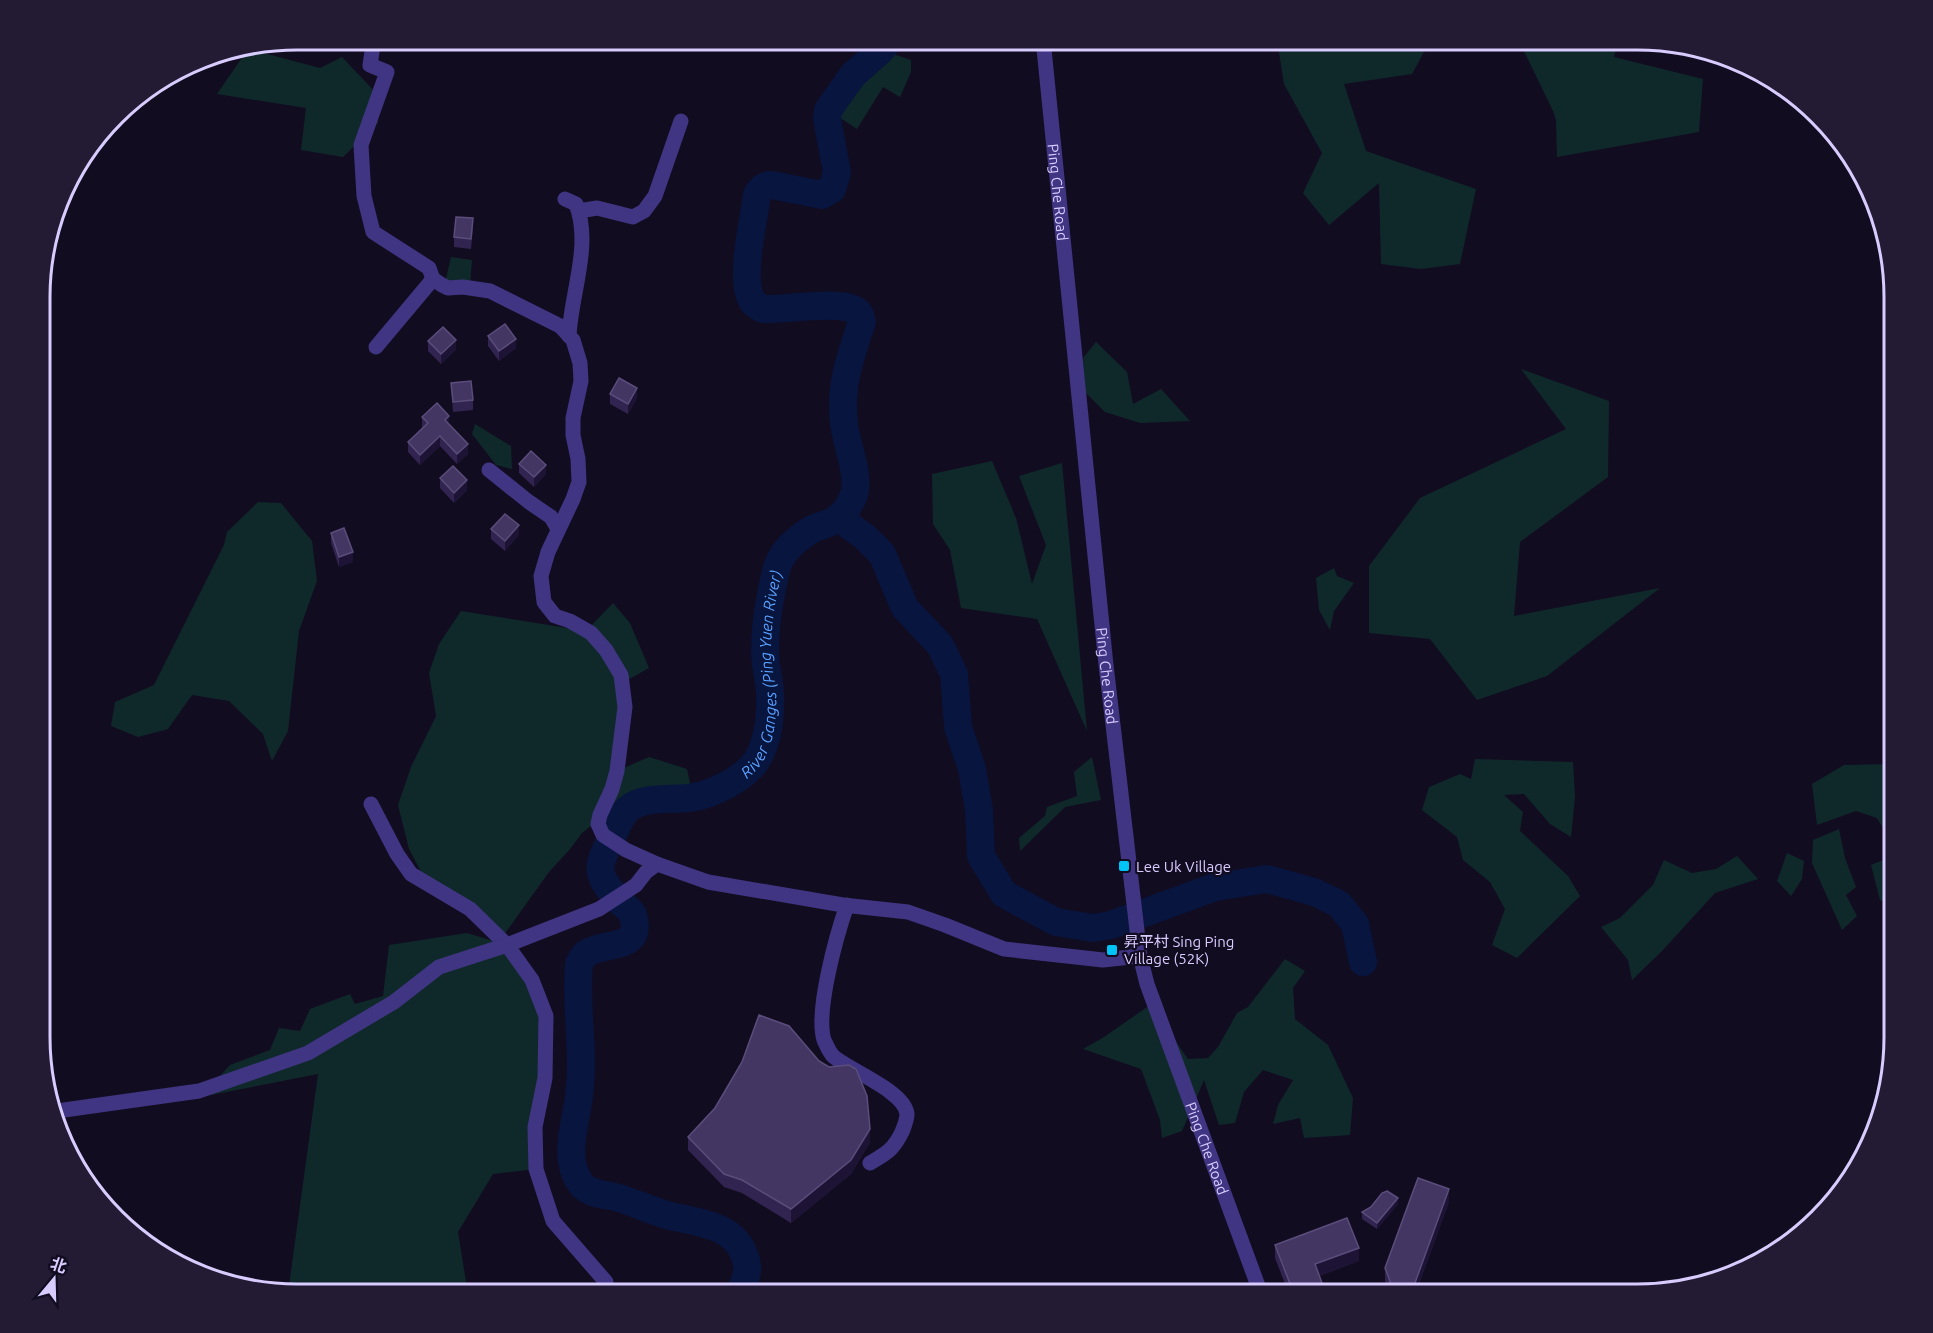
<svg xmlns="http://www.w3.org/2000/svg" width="1933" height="1333" font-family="Ubuntu,'Noto Sans SC',sans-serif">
<rect width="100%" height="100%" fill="#120c21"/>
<g fill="#0f292b">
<path d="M 1277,39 L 1431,39 L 1412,74 L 1344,84 L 1366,151 L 1476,189 L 1460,264 L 1421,269 L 1381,264 L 1379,183 L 1329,225 L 1303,193 L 1322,153 L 1284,84 Z"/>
<path d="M 1518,39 L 1618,40 L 1614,57 L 1703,79 L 1699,132 L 1557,157 L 1556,120 L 1553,111 Z"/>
<path d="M 248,49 L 320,68 L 342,57 L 378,95 L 378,123 L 343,157 L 301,150 L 306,108 L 217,94 Z"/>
<path d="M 881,50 L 911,60 L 911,72 L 900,97 L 883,87 L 857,129 L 828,110 L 853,75 Z"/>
<path d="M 451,257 L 472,260 L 470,286 L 445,283 Z"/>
<path d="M 1096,342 L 1127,372 L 1133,404 L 1161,389 L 1190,421 L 1140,423 L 1105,412 L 1085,392 L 1083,358 Z"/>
<path d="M 1521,369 L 1609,401 L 1608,477 L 1520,542 L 1514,616 L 1660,588 L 1547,676 L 1477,700 L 1430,639 L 1369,633 L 1369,566 L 1420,498 L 1566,429 Z"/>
<path d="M 475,424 L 511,446 L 512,469 L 496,465 L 472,434 Z"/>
<path d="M 992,461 L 1016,518 L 1032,584 L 1046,545 L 1019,476 L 1062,463 L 1087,731 L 1037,619 L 961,608 L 950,550 L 933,524 L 932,474 Z"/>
<path d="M 258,502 L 281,503 L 312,541 L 317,581 L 299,631 L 288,731 L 272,761 L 263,734 L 229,701 L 192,695 L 168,729 L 138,737 L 111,726 L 115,702 L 154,685 L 224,545 L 227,532 Z"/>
<path d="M 1334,568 L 1337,576 L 1354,583 L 1334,611 L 1330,630 L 1319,610 L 1316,578 Z"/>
<path d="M 613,603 L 630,623 L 649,668 L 622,683 L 617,771 L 649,757 L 687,769 L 693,798 C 673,799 643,796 627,810 C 622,814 619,824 615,830 L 592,825 L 582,833 L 570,849 L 549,872 L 501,939 L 427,883 L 409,849 L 398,805 L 411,767 L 436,716 L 429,673 L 439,644 L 461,611 L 586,631 Z"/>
<path d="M 1092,757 L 1101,800 L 1065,807 L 1020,851 L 1019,838 L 1045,816 L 1047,807 L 1077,796 L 1074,772 Z"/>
<path d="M 1475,759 L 1573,762 L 1575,797 L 1571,837 L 1550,824 L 1524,794 L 1504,795 L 1523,812 L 1520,831 L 1568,876 L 1580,896 L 1517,958 L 1492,945 L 1505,909 L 1490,882 L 1463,860 L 1457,837 L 1422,810 L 1429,787 L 1460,774 L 1471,779 Z"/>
<path d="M 1893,764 L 1893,846 L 1877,818 L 1856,811 L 1817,825 L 1812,784 L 1844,765 Z"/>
<path d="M 1839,829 L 1845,858 L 1856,887 L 1846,895 L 1857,916 L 1842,930 L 1812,863 L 1813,840 Z"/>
<path d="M 1787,853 L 1804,861 L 1802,879 L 1791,896 L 1777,881 Z"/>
<path d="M 1737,856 L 1758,879 L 1715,893 L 1661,952 L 1632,980 L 1628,960 L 1601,927 L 1620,918 L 1653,885 L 1664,860 L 1692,873 L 1716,869 Z"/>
<path d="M 1893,856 L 1893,907 L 1880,900 L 1871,865 Z"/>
<path d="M 467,933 L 507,945 L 546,1025 L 536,1169 L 493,1174 L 458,1232 L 466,1282 L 476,1294 L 288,1293 L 318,1074 L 201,1097 L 230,1065 L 270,1050 L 279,1028 L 300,1031 L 310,1009 L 350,994 L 355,1004 L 383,996 L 389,945 Z"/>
<path d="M 1285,959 L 1305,971 L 1293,988 L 1295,1019 L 1328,1045 L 1353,1098 L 1350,1135 L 1304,1138 L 1300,1118 L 1273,1124 L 1278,1105 L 1293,1080 L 1263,1070 L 1244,1092 L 1235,1123 L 1219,1125 L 1204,1080 L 1182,1131 L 1162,1138 L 1160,1120 L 1141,1069 L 1083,1049 L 1104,1037 L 1150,1005 L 1188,1059 L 1208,1058 L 1218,1047 L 1237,1013 L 1248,1007 Z"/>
</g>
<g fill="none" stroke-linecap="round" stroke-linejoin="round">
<g stroke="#07153f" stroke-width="28">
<path d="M 839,518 L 865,537 L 882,554 L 905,608 L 940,645 L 954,674 L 958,727 L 972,769 L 979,810 L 981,856 L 1004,894 L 1056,922 L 1093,928 L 1111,925 L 1215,887 L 1267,879 L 1314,892 L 1339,904 L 1355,924 L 1363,962"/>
<path id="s1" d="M 740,1294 C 742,1287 746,1279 747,1272 C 748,1265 745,1256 742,1250 C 729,1223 692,1222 667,1215 C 650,1210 635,1203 619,1198 C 605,1194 587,1195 579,1181 C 563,1155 576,1123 579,1096 C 585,1052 575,1008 579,964 C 581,960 583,956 587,953 C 605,941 646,952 632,913 C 627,907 621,903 616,897 C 594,872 598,865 612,837 C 616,828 621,815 628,809 C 644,796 670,800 689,798 C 712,795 747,778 758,758 C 769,738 771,714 770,692 C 769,679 765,665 765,652 C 765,632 768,608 772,589 C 775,575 777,561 786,551 C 792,543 805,533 814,528 C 822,525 833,523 839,517 C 845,512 851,502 854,495 C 860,475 846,444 844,423 C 839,388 851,354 862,322 C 861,316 860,313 855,310 C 837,300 786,310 763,309 C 759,307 755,305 752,301 C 739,279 754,220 757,195 C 761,188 764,185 772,185 L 822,195 L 832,189 L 837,172 L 829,130 L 827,118 L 828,110 L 853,75 L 881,50 L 890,39"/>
</g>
<g stroke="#403582" stroke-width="15">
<path d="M 374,39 L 370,65 L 387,72 L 361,145 L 364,196 L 373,232 L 429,268 L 433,279 L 442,285 L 448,288 L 463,287 L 490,291 L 560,326 L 573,340 L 580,363 L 581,381 L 573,418 L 573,435 L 578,459 L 579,482 L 573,499 L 548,552 L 541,576 L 544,602 L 555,616 L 570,621 L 591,633 L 606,650 L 621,675 L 625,707 L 617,771 L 612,789 L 600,815 L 598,824 L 603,835 L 626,850 L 657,864"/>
<path id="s2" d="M 1043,39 L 1106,665 L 1140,956 L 1147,984 L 1261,1294"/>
<path d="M 565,199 L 576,204 C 592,245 571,293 569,336"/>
<path d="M 579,211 L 597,208 L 633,217 L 644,211 L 655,196 L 681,121"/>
<path d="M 376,347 L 433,279"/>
<path d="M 489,470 L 529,502 L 551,517 L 558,529"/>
<path d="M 371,804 L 397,854 L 411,874 L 470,909 L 507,945 L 532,980 L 546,1016 L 545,1078 L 535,1127 L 536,1169 L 553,1221 L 606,1282"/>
<path d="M 847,905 C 837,934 815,1011 824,1040 C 826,1044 829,1052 833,1056 C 848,1070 905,1091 907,1114 C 907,1120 904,1127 902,1132 C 893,1150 887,1153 870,1163"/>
<path d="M 56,1112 L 64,1110 L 199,1091 L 308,1053 L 394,1002 L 439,967 L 507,945 L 599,909 L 636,885 L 646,872 L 657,864 L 708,882 L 843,905 L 908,912 L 945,925 L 1004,949 L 1103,960 L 1140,956"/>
</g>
</g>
<g fill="#322450">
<path d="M 473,228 L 471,249 L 454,247 L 454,237 Z"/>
<path d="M 488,336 L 516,348 L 499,361 L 488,346 Z"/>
<path d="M 428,341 L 456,349 L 441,364 L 428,351 Z"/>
<path d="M 451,383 L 473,400 L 473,410 L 453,412 Z"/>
<path d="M 610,394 L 637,398 L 628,414 L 610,404 Z"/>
<path d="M 422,417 L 449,425 L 468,454 L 457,464 L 440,446 L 420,465 L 408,452 L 408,442 L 423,428 L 422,427 Z"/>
<path d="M 519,464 L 546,474 L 534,487 L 519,473 Z"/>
<path d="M 440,478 L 467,490 L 454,503 L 440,488 Z"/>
<path d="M 491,529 L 519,535 L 505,551 L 491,539 Z"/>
<path d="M 331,533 L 353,562 L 339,567 L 331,543 Z"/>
<path d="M 688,1137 L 870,1142 L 851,1174 L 791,1223 L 742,1193 L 724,1187 L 688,1150 Z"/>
<path d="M 1449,1202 L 1416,1292 L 1430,1294 L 1389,1291 L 1385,1281 L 1385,1268 Z"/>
<path d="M 1398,1204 L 1377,1229 L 1362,1219 L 1362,1212 L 1371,1207 Z"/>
<path d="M 1275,1245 L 1359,1261 L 1319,1276 L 1326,1294 L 1289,1294 L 1275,1258 Z"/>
</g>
<g fill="#1d1335">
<path d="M 516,339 L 516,348 L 499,361 L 499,351 Z"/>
<path d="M 456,340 L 456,349 L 441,364 L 441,354 Z"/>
<path d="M 637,388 L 637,398 L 628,414 L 628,404 Z"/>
<path d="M 449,416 L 449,426 L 445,420 Z"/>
<path d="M 440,436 L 440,446 L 420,465 L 420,455 Z"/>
<path d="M 468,444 L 468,454 L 457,464 L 457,454 Z"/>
<path d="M 546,465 L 546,474 L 534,487 L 534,477 Z"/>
<path d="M 467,480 L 467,490 L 454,503 L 454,493 Z"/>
<path d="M 519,525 L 519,535 L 505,551 L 505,541 Z"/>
<path d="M 353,552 L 353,562 L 339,567 L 339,557 Z"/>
<path d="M 870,1129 L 870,1142 L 851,1174 L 791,1223 L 791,1209 Z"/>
<path d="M 1449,1189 L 1449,1202 L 1415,1294 L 1411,1294 Z"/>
<path d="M 1398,1198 L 1398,1204 L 1377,1229 L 1377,1223 Z"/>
<path d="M 1359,1248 L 1359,1261 L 1315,1277 L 1315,1264 Z"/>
</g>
<g fill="#433663" stroke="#5b4d7b" stroke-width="1.5">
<path d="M 456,217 L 473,218 L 471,239 L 454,237 Z"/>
<path d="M 505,324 L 516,339 L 499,351 L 488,336 Z"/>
<path d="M 443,327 L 456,340 L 441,354 L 428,341 Z"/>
<path d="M 619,378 L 637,388 L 628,404 L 610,394 Z"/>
<path d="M 471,381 L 473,400 L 453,402 L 451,383 Z"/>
<path d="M 437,403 L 449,416 L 445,420 L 468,444 L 457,454 L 440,436 L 420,455 L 408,442 L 428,423 L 422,417 Z"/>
<path d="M 531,451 L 546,465 L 534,477 L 519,464 Z"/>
<path d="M 453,466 L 467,480 L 454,493 L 440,478 Z"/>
<path d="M 505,514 L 519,525 L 505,541 L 491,529 Z"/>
<path d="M 344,528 L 353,552 L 339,557 L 331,533 Z"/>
<path d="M 759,1015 L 789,1026 L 819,1061 L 829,1067 L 849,1065 L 856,1069 L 867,1096 L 870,1129 L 851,1160 L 791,1209 L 742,1180 L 724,1174 L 688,1137 L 715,1108 L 742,1062 Z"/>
<path d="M 1418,1178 L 1449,1189 L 1411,1294 L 1381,1294 L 1393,1289 L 1385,1268 Z"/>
<path d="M 1387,1191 L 1398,1198 L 1377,1223 L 1362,1212 L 1371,1207 L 1382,1193 Z"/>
<path d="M 1347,1218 L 1359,1248 L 1315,1264 L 1326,1294 L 1294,1294 L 1275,1245 Z"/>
<path d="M 1428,1288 L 1430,1294 L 1412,1294 Z"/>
</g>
<g fill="#00c4f7" stroke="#120c21" stroke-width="2">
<rect x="1118" y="860" width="12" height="12" rx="3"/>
<rect x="1106" y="944" width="12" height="12" rx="3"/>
</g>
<g text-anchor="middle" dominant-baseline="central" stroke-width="4.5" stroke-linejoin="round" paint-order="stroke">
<g font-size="15" fill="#d8ccff" stroke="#120c21">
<text stroke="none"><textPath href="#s2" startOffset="154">Ping Che Road</textPath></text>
<text stroke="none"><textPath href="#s2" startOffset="640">Ping Che Road</textPath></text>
<text stroke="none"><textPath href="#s2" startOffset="1126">Ping Che Road</textPath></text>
</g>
<g font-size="15" fill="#d8ccff" stroke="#120c21" text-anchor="start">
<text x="1136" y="866">Lee Uk Village</text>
<text x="1124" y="941">昇平村 Sing Ping<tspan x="1124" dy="17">Village (52K)</tspan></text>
</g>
<g font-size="16" font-style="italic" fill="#5aa1ff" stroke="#120c21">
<text stroke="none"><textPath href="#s1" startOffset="884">River Ganges (Ping Yuen River)</textPath></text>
</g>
</g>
<path d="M0 0H1933V1333H0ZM297 50H1637A247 247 0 0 1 1884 297V1037A247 247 0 0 1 1637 1284H297A247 247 0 0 1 50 1037V297A247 247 0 0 1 297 50Z" fill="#221b33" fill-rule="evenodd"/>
<path fill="none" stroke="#d8ccff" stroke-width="3" d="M297 50H1637A247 247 0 0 1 1884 297V1037A247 247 0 0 1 1637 1284H297A247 247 0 0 1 50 1037V297A247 247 0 0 1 297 50Z"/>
<g transform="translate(54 1279) rotate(19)" stroke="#120c21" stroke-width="4.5" paint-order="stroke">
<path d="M0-4.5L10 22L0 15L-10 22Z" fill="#d8ccff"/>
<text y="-9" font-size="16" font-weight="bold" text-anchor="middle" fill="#d8ccff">北</text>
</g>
</svg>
